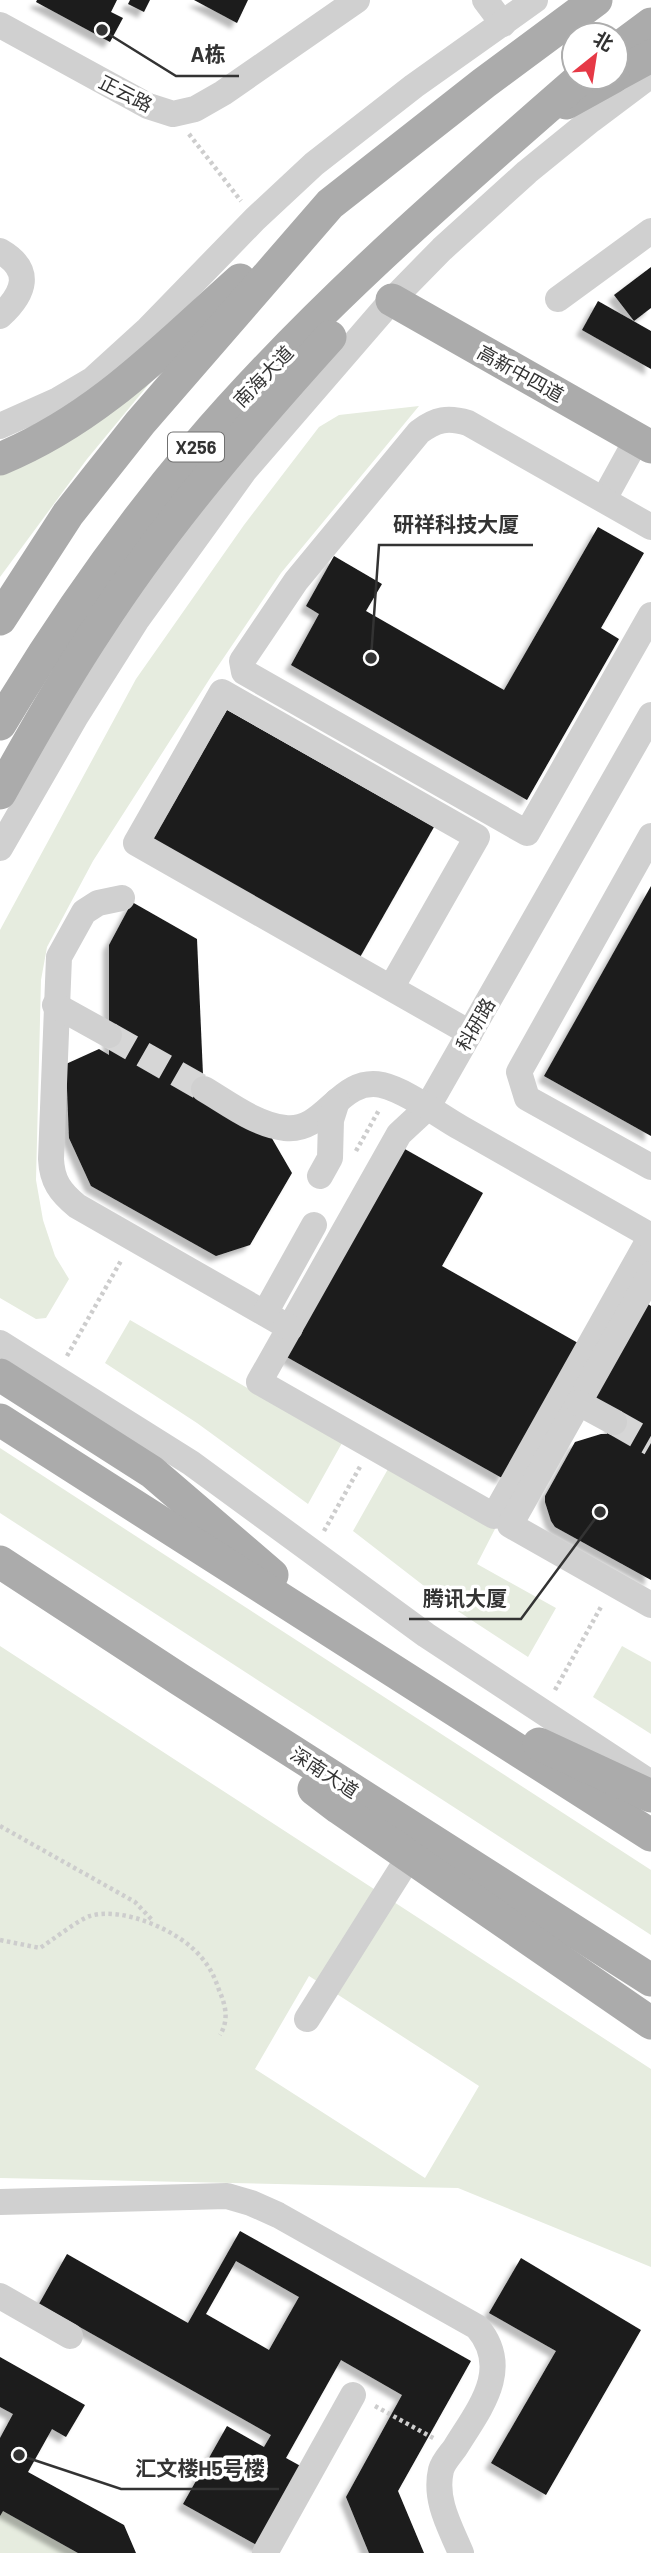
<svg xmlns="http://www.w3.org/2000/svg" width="651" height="2553" font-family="Barlow,'Noto Sans SC',sans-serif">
<defs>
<filter id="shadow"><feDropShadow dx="-6" dy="6" stdDeviation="2" flood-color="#0004"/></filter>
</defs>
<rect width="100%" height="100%" fill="#fff"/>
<g fill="#e6ecdf" fill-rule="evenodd">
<path d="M 168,361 L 87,459 L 0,577 L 0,474 Z"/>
<path d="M 419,406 L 281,573 L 214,672 L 93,861 L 47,947 L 41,980 L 36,1180 L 43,1220 L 55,1256 L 69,1279 L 46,1318 L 36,1319 L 0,1298 L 0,930 L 136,679 L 244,525 L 319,427 L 339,415 Z"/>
<path d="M 130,1320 L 342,1443 L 308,1504 L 197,1423 L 105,1363 Z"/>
<path d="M 0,1448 L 651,1870 L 651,1935 L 0,1513 Z"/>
<path d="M 388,1469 L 495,1529 L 477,1564 L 556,1608 L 528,1657 L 450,1606 L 353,1531 Z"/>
<path d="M 0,1646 L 651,2069 L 651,2267 L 458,2188 L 0,2178 ZM 309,1976 L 479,2086 L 425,2178 L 255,2069 Z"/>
<path d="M 622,1646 L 651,1662 L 651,1734 L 593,1697 Z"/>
<path d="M 0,2509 L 78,2553 L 0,2553 Z"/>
</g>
<g fill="#1a1a1a" fill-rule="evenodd" filter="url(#shadow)">
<path d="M 37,0 L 117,0 L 111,12 L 123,18 L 110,42 L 36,2 Z"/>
<path d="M 130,0 L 150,0 L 144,12 L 128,4 Z"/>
<path d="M 194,0 L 248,0 L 237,23 Z"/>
<path d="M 651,267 L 651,308 L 634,321 L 614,295 Z"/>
<path d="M 598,301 L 651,331 L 651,369 L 582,330 Z"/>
<path d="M 598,527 L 644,553 L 601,628 L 619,639 L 527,800 L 291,665 L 319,614 L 306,606 L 334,556 L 382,584 L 366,611 L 504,690 Z"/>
<path d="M 227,710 L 434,827 L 359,959 L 152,842 Z"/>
<path d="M 651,886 L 651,1136 L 544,1076 Z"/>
<path d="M 132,902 L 197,939 L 204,1097 L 270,1135 L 292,1173 L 250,1245 L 216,1256 L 91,1186 L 69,1138 L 66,1064 L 99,1049 L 109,1055 L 109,945 Z"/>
<path d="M 403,1148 L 483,1193 L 442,1266 L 578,1343 L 502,1478 L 285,1356 Z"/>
<path d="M 648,1304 L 651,1306 L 651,1580 L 555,1527 L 551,1521 L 545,1502 L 545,1496 L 575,1442 L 601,1434 L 607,1434 L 619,1412 L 594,1399 Z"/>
<path d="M 240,2231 L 471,2361 L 398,2491 L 424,2553 L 369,2553 L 346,2497 L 402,2395 L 341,2360 L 286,2458 L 306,2469 L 262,2548 L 183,2504 L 227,2426 L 264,2447 L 271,2435 L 39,2304 L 67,2254 L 188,2323 ZM 236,2261 L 299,2297 L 269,2350 L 206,2314 Z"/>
<path d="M 521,2258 L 641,2330 L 546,2495 L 491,2463 L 556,2351 L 489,2313 Z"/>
<path d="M 0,2357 L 85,2405 L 66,2437 L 52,2429 L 28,2472 L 124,2525 L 136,2553 L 78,2553 L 3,2511 L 0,2516 L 0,2438 L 13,2414 L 0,2407 Z"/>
</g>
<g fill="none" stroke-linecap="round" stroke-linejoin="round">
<g stroke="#d6d6d6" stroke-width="26" stroke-dasharray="26 13" stroke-linecap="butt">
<path d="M 109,1035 L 204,1089"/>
<path d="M 614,1422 L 651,1443"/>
</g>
<g stroke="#cdcdcd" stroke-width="4.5" stroke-dasharray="3.5 3.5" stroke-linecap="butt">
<path d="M 189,134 L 241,201"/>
<path d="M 356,1151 L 379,1110"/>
<path d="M 67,1356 L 122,1259"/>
<path d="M 324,1531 L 361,1465"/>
<path d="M 555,1690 L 602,1605"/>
<path d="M 0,1826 L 135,1902 L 153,1921"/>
<path d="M 0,1940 L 40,1948 C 51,1941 81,1918 90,1916 C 123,1906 180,1931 201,1957 C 210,1967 215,1978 219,1990 C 226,2006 229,2020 220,2035"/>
<path d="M 375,2406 L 435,2439"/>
</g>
<g stroke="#d0d0d0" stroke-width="26">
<path d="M 485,0 L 503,24"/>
<path d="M 0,25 L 148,106 L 173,114 L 195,109 L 223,93 L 357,0"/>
<path d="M 0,251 C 33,270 25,293 0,316"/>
<path d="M 558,299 L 651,231"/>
<path d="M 0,426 L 58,400 L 92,380 L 148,329 L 255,219 L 314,164 L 414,86 L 535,0"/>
<path d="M 604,499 L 637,439"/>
<path d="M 651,527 L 468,423 C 448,417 436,419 419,432 L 296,581 L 242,661 L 244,672 L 527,833 L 651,615"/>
<path d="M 651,715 L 427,1108 L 399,1134 L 259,1382 L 494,1516 L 651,1236"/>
<path d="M 651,836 L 519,1072 L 527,1098 L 651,1167"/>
<path d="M 0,848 L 76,716 L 136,621 L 245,470 L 392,300 L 442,249 L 527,172 L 591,120 L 651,75"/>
<path d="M 122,898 L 98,903 L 84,912 L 59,957 L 51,1159 C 52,1181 60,1192 77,1206 L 290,1328"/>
<path d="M 391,988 L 477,837 L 222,692 L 136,843 L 470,1033"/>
<path d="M 55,1005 L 109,1035"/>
<path d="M 204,1089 C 228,1103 256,1125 285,1128 C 326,1133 339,1076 382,1085 C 407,1091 438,1115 461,1128 C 525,1164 588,1200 651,1236"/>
<path d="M 320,1176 L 330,1158 L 331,1120 L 337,1101"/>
<path d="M 651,1274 L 510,1525 L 651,1605"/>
<path d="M 265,1313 L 314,1225"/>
<path d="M 0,1343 L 191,1463 L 426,1635 L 651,1783"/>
<path d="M 579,1403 L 614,1422"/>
<path d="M 307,2019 L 409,1857"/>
<path d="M 0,2202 L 227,2196 L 251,2203 L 278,2215 L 477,2327 C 513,2369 479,2409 455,2448 C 450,2455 443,2462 441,2470 C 434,2500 450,2527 461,2553"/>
<path d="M 0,2296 L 70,2336"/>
<path d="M 265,2553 L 353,2395"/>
</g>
<g stroke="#ababab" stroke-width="33">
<path d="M 616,50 L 651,24"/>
<path d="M 616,75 L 651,56"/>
<path d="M 566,103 L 613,77"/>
<path d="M 392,300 L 651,447"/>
<path d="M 0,459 C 97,419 163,349 240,280"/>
<path d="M 0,619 L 68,514 L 140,423 L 330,204 L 484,83 L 596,0"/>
<path d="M 0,724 C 58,627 123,534 196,447 C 312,311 448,194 582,77"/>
<path d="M 0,793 C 31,737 63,681 98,628 C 165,524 247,429 330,337"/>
<path d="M 0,1375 L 152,1472 L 272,1575"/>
<path d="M 0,1420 L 651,1835"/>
<path d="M 0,1562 L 179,1679 L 651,1980"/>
<path d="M 539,1744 L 651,1796"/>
<path d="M 314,1789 L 339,1808 L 651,2023"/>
</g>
</g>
<g text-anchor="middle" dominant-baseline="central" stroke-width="7" stroke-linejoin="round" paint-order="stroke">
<rect fill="#fff" stroke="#707070" stroke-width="2" x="168" y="432.5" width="56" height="29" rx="5"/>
<g font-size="18" font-weight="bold" fill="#333">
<text x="196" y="447">X256</text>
</g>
<g font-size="19" fill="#333" stroke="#fff">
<text transform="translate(126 93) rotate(27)">正云路</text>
<text transform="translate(521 373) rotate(29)">高新中四道</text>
<text transform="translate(263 376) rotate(-46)">南海大道</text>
<text transform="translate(475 1024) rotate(-60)">科研路</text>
<text transform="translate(325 1772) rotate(33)">深南大道</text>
</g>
</g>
<path fill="none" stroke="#333" stroke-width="2.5" d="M102 30L176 76H239M371 658L379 545H533M600 1512L521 1619H409M19 2455L121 2489H279"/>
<g fill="#333" stroke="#fff" stroke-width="2.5">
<circle cx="102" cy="30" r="7"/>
<circle cx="371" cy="658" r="7"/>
<circle cx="600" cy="1512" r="7"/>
<circle cx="19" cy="2455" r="7"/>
</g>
<g font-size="21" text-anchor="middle" font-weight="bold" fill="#333" stroke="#fff" stroke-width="7" stroke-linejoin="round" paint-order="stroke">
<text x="208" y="62">A栋</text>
<text x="456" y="532">研祥科技大厦</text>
<text x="465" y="1606">腾讯大厦</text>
<text x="200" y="2476">汇文楼H5号楼</text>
</g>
<g transform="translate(595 56) rotate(30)"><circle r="33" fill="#ffffff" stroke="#adadad" stroke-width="2"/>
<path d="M0-5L12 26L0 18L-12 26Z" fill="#e63946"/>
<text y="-10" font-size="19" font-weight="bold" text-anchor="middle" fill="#333333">北</text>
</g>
</svg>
